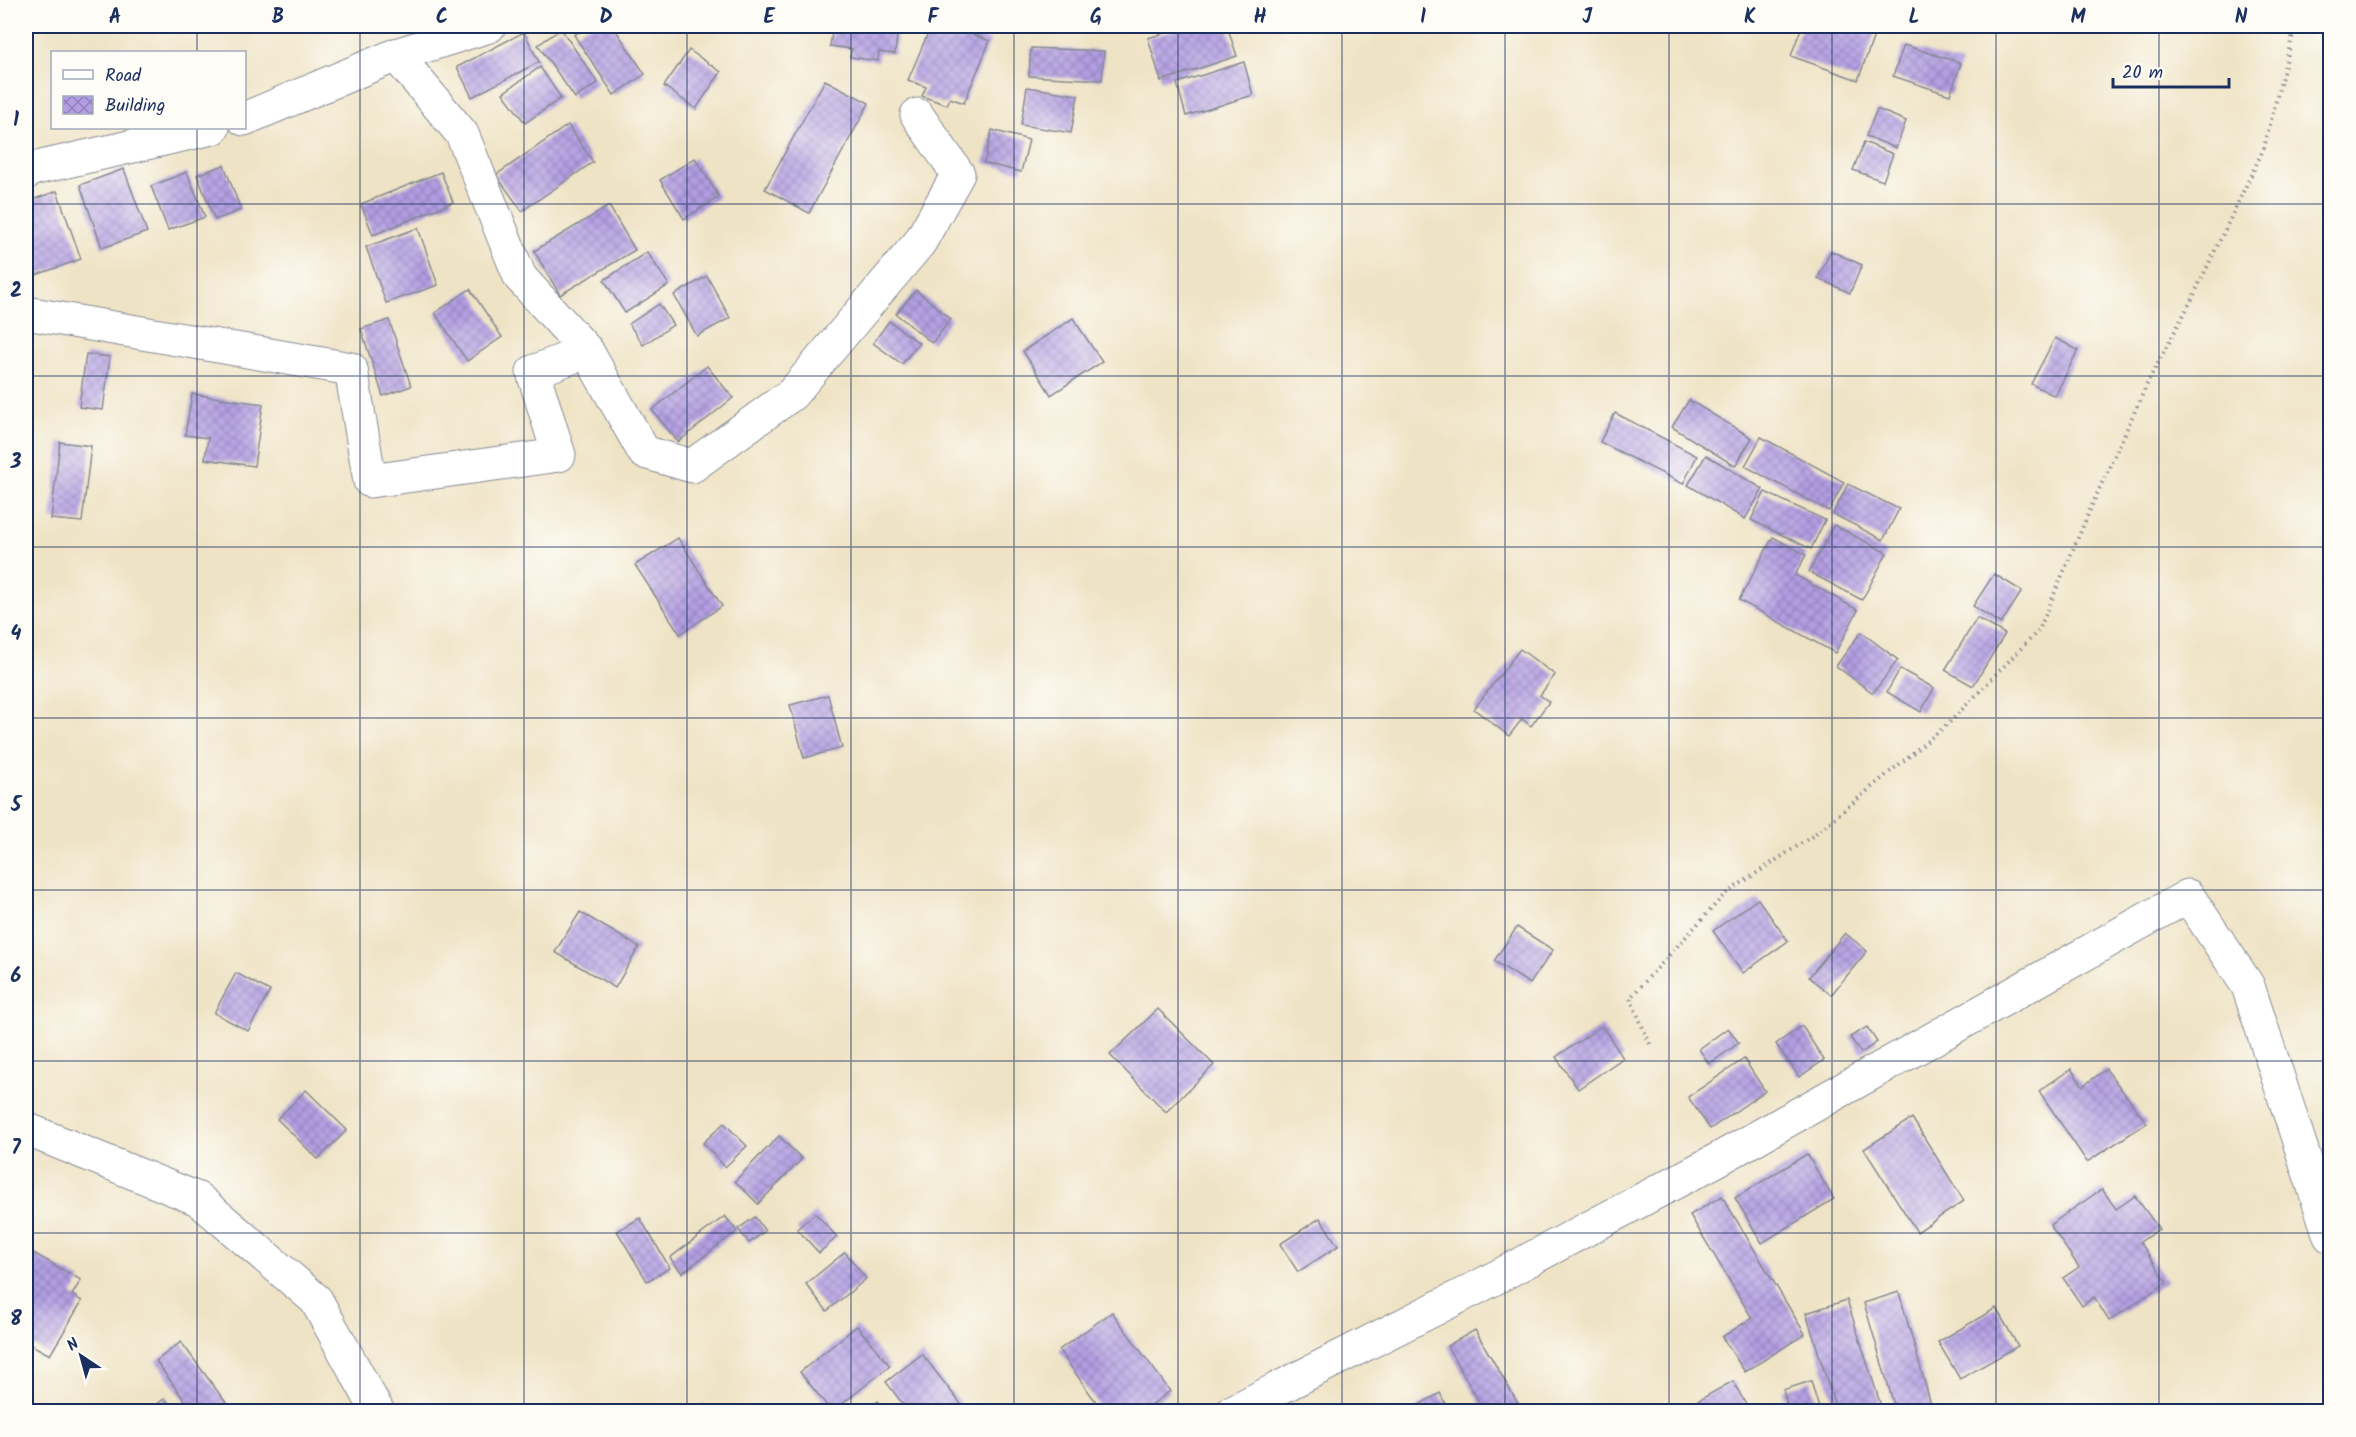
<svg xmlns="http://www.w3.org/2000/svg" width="2356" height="1437" font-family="Kalam,sans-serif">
<defs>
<pattern id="building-cross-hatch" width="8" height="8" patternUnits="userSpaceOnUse" patternTransform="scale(1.5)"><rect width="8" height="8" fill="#b39ee3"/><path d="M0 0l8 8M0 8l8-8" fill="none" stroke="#9181bb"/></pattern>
</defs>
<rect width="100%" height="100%" fill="#fdfcf7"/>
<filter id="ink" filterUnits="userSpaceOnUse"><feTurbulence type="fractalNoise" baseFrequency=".0167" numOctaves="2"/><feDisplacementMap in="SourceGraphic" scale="12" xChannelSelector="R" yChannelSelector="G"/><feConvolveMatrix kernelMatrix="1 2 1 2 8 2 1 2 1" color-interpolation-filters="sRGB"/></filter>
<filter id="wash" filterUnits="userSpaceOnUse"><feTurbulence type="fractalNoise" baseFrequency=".008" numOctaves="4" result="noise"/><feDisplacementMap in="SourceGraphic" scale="24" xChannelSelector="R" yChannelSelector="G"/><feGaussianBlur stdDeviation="1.35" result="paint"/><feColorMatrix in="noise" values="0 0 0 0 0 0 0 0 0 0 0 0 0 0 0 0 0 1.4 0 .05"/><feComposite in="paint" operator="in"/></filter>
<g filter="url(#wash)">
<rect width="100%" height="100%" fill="#efe3c5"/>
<g id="blocks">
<g fill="url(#building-cross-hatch)">
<path d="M 588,26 L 613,26 L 645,74 L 614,95 L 574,35 Z"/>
<path d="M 833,26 L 898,26 L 895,54 L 879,52 L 878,61 L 850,57 L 852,49 L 830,46 Z"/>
<path d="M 931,26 L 950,26 L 990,41 L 964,103 L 950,98 L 947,105 L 922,96 L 926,87 L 908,80 Z"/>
<path d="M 1187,26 L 1227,26 L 1237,56 L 1161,81 L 1148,38 Z"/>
<path d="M 1802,26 L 1854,26 L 1875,33 L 1858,80 L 1791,56 Z"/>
<path d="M 2084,26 L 2101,26 L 2099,31 Z"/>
<path d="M 561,29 L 598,83 L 575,98 L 538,45 Z"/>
<path d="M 524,32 L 539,62 L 472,97 L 457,67 Z"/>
<path d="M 1904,45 L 1961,63 L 1950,95 L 1893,76 Z"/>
<path d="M 1031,48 L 1104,51 L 1102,80 L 1029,76 Z"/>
<path d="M 689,50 L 721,72 L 696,109 L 664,86 Z"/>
<path d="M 1244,62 L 1253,95 L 1186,116 L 1177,83 Z"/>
<path d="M 540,67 L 561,98 L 525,123 L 503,93 Z"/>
<path d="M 825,80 L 869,103 L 809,213 L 765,189 Z"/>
<path d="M 1027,87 L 1078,95 L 1071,133 L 1021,125 Z"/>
<path d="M 1877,109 L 1906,121 L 1896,148 L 1866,136 Z"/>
<path d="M 568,125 L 593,162 L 522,211 L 496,175 Z"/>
<path d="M 992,130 L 1029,140 L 1021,172 L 984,163 Z"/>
<path d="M 1864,142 L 1893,154 L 1883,181 L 1853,170 Z"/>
<path d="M 695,158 L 719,197 L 684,219 L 660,180 Z"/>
<path d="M 224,165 L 241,210 L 215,220 L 197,175 Z"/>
<path d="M 124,169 L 147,232 L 102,248 L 80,185 Z"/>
<path d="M 187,172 L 205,217 L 168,230 L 151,186 Z"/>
<path d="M 441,172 L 453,202 L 373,235 L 361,204 Z"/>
<path d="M 57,191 L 81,259 L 28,278 L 26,202 Z"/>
<path d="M 609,206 L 635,250 L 560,295 L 534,251 Z"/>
<path d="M 418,228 L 438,285 L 386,303 L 366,247 Z"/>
<path d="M 1831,251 L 1862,265 L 1850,293 L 1818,278 Z"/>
<path d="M 647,252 L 669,285 L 625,313 L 604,280 Z"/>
<path d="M 707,276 L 730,318 L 697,336 L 674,295 Z"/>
<path d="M 470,289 L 502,337 L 467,361 L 435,313 Z"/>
<path d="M 916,290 L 951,319 L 932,343 L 896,314 Z"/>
<path d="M 659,304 L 673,325 L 643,345 L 629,324 Z"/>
<path d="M 1073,318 L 1102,362 L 1051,395 L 1023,351 Z"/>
<path d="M 389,320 L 411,386 L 383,396 L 361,329 Z"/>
<path d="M 889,321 L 919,343 L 902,364 L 873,343 Z"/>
<path d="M 2055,338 L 2078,350 L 2055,396 L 2031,384 Z"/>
<path d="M 86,354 L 110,357 L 103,410 L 79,407 Z"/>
<path d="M 707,366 L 733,398 L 678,442 L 652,410 Z"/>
<path d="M 192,394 L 263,404 L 254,466 L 205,459 L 208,438 L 185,435 Z"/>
<path d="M 1689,400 L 1752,438 L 1735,466 L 1672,427 Z"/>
<path d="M 1615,413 L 1697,456 L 1683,484 L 1600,442 Z"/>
<path d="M 1761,437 L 1844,482 L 1829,511 L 1745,466 Z"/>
<path d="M 60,442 L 91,446 L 82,522 L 51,519 Z"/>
<path d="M 1706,455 L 1763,489 L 1745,519 L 1688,485 Z"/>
<path d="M 1848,484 L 1899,509 L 1883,540 L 1833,514 Z"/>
<path d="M 1765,492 L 1825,520 L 1811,549 L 1751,520 Z"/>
<path d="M 1834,525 L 1887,553 L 1862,600 L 1809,572 Z"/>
<path d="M 1773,537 L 1806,555 L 1795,575 L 1858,610 L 1835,653 L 1739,600 Z"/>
<path d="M 678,538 L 722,606 L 680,634 L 635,565 Z"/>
<path d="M 1994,574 L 2022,591 L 2001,624 L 1973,606 Z"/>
<path d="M 1977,618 L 2005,634 L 1973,686 L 1945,670 Z"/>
<path d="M 1861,632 L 1898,660 L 1873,693 L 1836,666 Z"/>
<path d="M 1520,649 L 1555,675 L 1540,695 L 1549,702 L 1531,726 L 1522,719 L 1509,736 L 1474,709 Z"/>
<path d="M 1900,669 L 1934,688 L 1921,712 L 1887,692 Z"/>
<path d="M 828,695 L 842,748 L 804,758 L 790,705 Z"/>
<path d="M 1758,899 L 1788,941 L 1743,973 L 1713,931 Z"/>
<path d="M 580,912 L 639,947 L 615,988 L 555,952 Z"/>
<path d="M 1517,927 L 1553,950 L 1530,984 L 1494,961 Z"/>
<path d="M 1845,933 L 1867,951 L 1831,995 L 1809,977 Z"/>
<path d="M 236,973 L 270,991 L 248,1031 L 214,1013 Z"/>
<path d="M 1158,1009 L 1214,1065 L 1166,1112 L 1110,1055 Z"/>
<path d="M 1602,1026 L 1623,1058 L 1578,1089 L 1556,1057 Z"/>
<path d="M 1802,1026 L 1824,1060 L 1799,1077 L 1776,1044 Z"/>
<path d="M 1867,1027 L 1877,1042 L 1861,1053 L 1850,1037 Z"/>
<path d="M 1728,1028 L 1739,1043 L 1709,1064 L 1699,1049 Z"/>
<path d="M 1744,1059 L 1765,1091 L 1710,1129 L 1688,1097 Z"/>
<path d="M 2071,1069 L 2083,1086 L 2106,1069 L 2147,1123 L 2087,1162 L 2039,1091 Z"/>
<path d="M 306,1090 L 347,1130 L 318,1159 L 277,1119 Z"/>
<path d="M 1912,1118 L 1964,1201 L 1917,1232 L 1864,1149 Z"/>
<path d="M 724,1123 L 747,1146 L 725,1167 L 703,1143 Z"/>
<path d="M 779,1136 L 802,1159 L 758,1204 L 735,1181 Z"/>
<path d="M 1807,1154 L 1834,1199 L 1762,1243 L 1735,1198 Z"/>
<path d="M 2102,1189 L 2116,1209 L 2135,1196 L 2159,1229 L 2140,1242 L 2167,1282 L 2109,1321 L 2094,1297 L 2082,1306 L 2063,1278 L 2079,1267 L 2050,1225 Z"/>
<path d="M 1722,1196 L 1805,1334 L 1745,1372 L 1722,1337 L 1752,1318 L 1690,1215 Z"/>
<path d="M 815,1213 L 837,1237 L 819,1253 L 797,1229 Z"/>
<path d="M 725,1216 L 737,1231 L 682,1273 L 670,1258 Z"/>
<path d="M 755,1217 L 765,1231 L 749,1243 L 738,1229 Z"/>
<path d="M 640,1218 L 670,1268 L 647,1281 L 617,1231 Z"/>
<path d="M 1320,1218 L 1338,1246 L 1298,1272 L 1280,1244 Z"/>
<path d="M 28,1250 L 81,1280 L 72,1295 L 82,1301 L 50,1355 L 26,1342 L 26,1255 Z"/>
<path d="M 845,1252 L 866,1279 L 827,1311 L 806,1284 Z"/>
<path d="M 1899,1292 L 1932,1408 L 1921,1412 L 1896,1412 L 1864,1303 Z"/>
<path d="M 1847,1300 L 1882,1409 L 1874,1412 L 1837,1412 L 1806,1313 Z"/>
<path d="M 1996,1308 L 2018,1346 L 1960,1379 L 1938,1342 Z"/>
<path d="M 1112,1312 L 1170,1391 L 1142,1412 L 1103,1412 L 1059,1350 Z"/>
<path d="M 857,1326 L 890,1366 L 832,1412 L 800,1372 Z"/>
<path d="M 1475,1330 L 1523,1412 L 1485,1412 L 1447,1346 Z"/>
<path d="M 181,1342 L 233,1412 L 193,1412 L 156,1361 Z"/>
<path d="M 922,1354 L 967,1412 L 909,1412 L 886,1382 Z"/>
<path d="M 1733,1381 L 1750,1412 L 1698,1412 L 1694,1403 Z"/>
<path d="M 1811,1381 L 1820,1412 L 1789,1412 L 1783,1390 Z"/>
<path d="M 1440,1393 L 1449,1412 L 1420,1412 L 1417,1406 Z"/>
<path d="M 165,1398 L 175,1412 L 147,1412 Z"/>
<path d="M 878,1401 L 886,1412 L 864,1412 Z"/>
<path d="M 703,1404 L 709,1412 L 692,1412 Z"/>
</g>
</g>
</g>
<g filter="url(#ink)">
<use href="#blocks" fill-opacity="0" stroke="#858992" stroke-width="1.5"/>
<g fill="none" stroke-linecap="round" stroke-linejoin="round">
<defs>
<g id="street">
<path d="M 396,55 L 489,26"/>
<path d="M 244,119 L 396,55 L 462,134 L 520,277 L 587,351"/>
<path d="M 26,173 L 32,169 L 213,128"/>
<path d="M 26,313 L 351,369 L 370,481 L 559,455 L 533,372 L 587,351 L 644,452 L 692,466 L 792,394 L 920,242 L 958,174 L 917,115"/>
<path d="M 26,1129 L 198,1199 L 316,1300 L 378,1412"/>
<path d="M 1232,1412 L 1478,1287 L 1715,1161 L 2188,896 L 2248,986 L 2330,1236"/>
</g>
</defs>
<use href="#street" stroke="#858992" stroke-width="35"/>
<path stroke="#858992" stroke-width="4" stroke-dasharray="1.5 4.5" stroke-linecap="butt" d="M 1650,1044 L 1630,998 L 1725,894 L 1814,835 L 1949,723 L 2039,630 L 2092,505 L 2150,378 L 2191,301 L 2264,148 L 2295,26"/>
<use href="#street" stroke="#fff" stroke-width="33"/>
</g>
</g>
<path fill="none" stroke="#1b2f5e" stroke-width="1.5" stroke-opacity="0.55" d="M 197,26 L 197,52M 360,26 L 360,1412M 524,26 L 524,1412M 687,26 L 687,1412M 851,26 L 851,1412M 1014,26 L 1014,1412M 1178,26 L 1178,1412M 1342,26 L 1342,1412M 1505,26 L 1505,1412M 1669,26 L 1669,1412M 1832,26 L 1832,1412M 1996,26 L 1996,1412M 2159,26 L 2159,1412M 197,128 L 197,1412M 26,204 L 2330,204M 26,376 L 2330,376M 26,547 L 2330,547M 26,718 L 2330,718M 26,890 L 2330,890M 26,1061 L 2330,1061M 26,1233 L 2330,1233"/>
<rect width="2356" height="1437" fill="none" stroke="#fdfcf7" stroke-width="66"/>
<rect x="51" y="51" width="195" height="78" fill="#fdfcf7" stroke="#a3aaba" stroke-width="1.5"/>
<rect x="63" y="70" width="30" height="9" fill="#ffffff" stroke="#a3aaba" stroke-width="1.5"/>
<text x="105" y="81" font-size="18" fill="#1b2f5e">Road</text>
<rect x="63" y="96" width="30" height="18" fill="url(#building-cross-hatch)" stroke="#a3aaba" stroke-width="1.5"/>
<text x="105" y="111" font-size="18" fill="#1b2f5e">Building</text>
<g transform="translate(81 1356) rotate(324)" stroke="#fdfcf7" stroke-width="4.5" paint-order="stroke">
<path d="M0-4.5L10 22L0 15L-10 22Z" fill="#1b2f5e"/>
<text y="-9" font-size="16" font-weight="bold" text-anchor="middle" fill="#1b2f5e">N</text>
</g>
<path d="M2113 78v9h116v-9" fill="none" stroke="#1b2f5e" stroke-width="3"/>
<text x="2122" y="78" font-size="18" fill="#1b2f5e" stroke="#fdfcf7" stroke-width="4.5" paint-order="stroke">20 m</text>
<rect x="33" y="33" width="2290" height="1371" fill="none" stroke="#1b2f5e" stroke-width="2"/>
<g font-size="20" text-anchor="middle" font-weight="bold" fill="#1b2f5e">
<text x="115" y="23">A</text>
<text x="278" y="23">B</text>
<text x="442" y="23">C</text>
<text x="606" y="23">D</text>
<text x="769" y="23">E</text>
<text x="933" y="23">F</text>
<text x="1096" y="23">G</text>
<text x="1260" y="23">H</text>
<text x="1423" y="23">I</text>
<text x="1587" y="23">J</text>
<text x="1750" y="23">K</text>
<text x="1914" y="23">L</text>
<text x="2078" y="23">M</text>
<text x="2241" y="23">N</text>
<text x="16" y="126">1</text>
<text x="16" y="297">2</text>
<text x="16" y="468">3</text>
<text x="16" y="640">4</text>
<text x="16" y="811">5</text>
<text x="16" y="982">6</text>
<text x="16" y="1154">7</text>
<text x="16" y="1325">8</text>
</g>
</svg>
